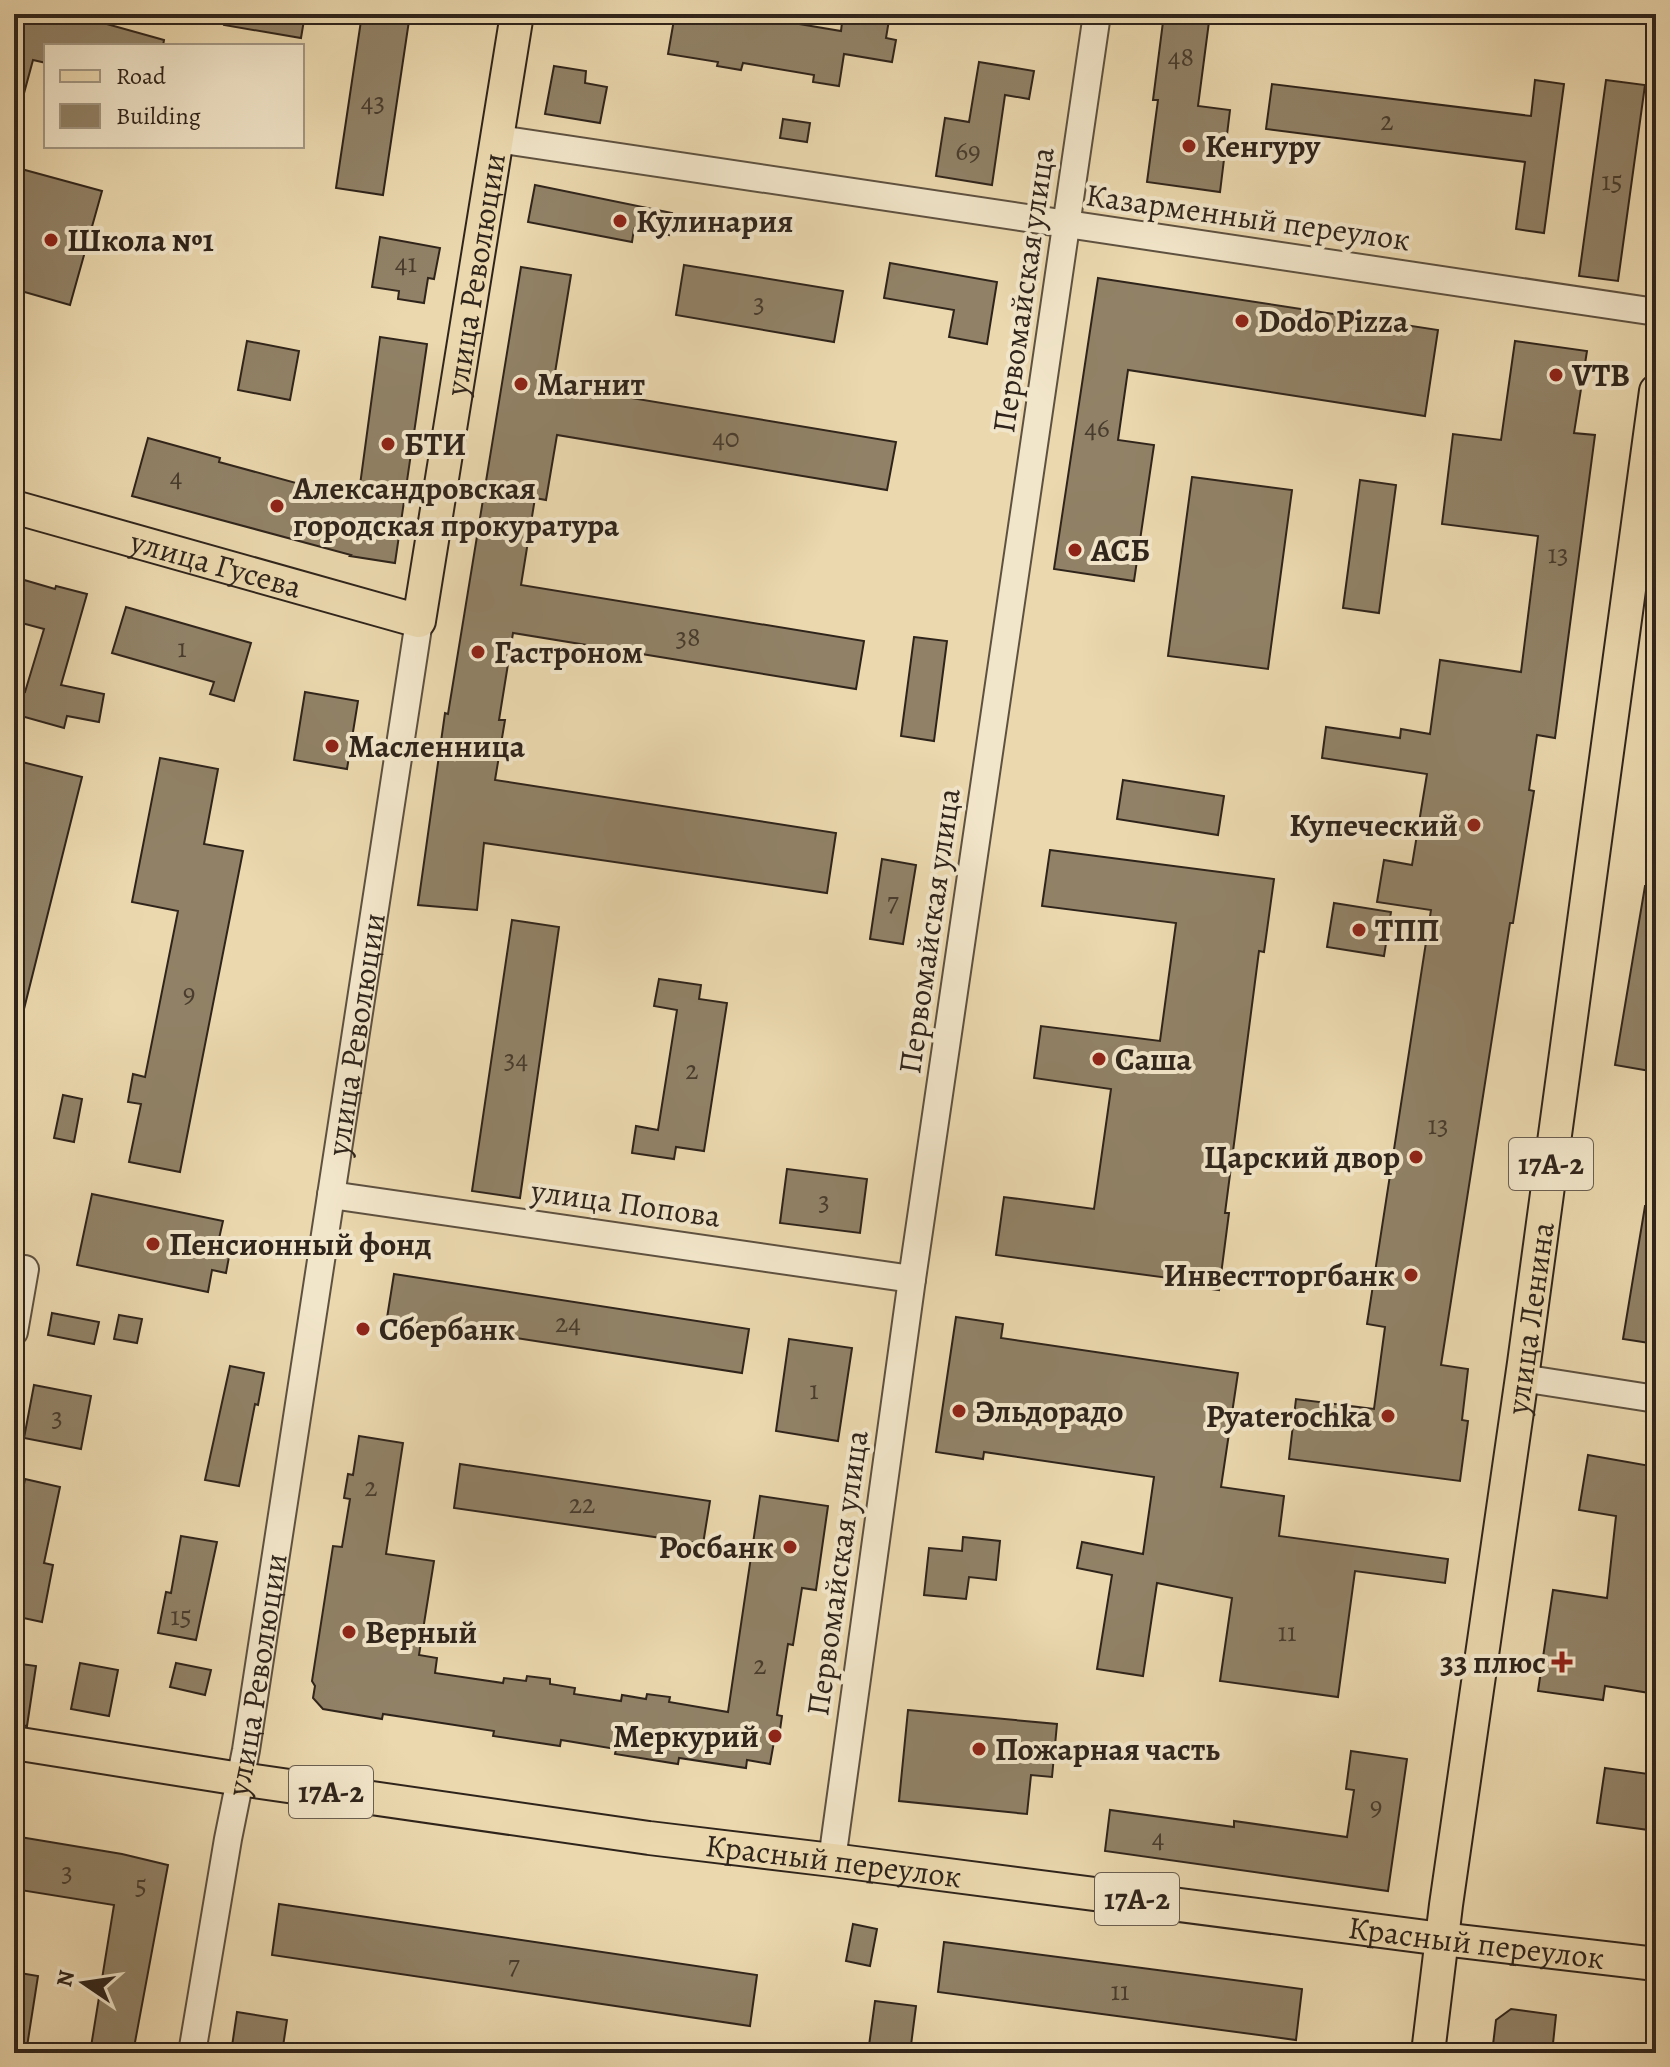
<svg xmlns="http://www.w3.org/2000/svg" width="1670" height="2067" font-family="Alegreya,serif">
<rect width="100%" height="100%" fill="#ebd8ae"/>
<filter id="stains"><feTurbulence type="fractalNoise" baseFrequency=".0025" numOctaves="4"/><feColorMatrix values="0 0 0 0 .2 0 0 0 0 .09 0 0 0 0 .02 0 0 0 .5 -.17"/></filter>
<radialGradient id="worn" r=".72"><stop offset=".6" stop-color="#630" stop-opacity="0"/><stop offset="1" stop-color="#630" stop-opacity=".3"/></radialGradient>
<g fill="#918267" stroke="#2f241b" stroke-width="2">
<path d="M 14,14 L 71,14 L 164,40 L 163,46 L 46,46 L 46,63 L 33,60 L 20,108 L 14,107 Z"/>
<path d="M 225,14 L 305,14 L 301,38 L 224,25 Z"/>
<path d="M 362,14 L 410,14 L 383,195 L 336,188 Z"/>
<path d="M 675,14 L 739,14 L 841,31 L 843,14 L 890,14 L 886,38 L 896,40 L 892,62 L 844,54 L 839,86 L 813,82 L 814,75 L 743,63 L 741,70 L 717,66 L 718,62 L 668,54 Z"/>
<path d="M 1164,14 L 1210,14 L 1198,106 L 1230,110 L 1220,192 L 1147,182 L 1158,100 L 1153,100 Z"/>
<path d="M 979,62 L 1034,71 L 1029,99 L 1005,95 L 992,185 L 936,176 L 945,118 L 969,122 Z"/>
<path d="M 554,66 L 586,71 L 585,83 L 607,87 L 600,123 L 545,114 Z"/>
<path d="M 1535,80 L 1564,84 L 1544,233 L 1516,229 L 1525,162 L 1266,129 L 1272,84 L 1531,116 Z"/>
<path d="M 1606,80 L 1645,85 L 1618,281 L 1579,276 Z"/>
<path d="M 783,119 L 810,123 L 807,142 L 780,138 Z"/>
<path d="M 14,167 L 102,191 L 70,305 L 14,289 Z"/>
<path d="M 535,185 L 672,213 L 669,235 L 634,229 L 632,242 L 528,222 Z"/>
<path d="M 380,237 L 440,248 L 434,279 L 428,278 L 424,303 L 398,299 L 399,291 L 372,287 Z"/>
<path d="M 890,263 L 997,282 L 987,344 L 949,337 L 954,310 L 884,298 Z"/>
<path d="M 684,265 L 843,291 L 834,342 L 676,315 Z"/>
<path d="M 521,267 L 571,275 L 553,385 L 896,442 L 887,490 L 557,435 L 546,500 L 535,498 L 521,585 L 864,641 L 856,689 L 513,633 L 499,720 L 505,720 L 495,780 L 836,833 L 827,893 L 484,843 L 477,910 L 418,905 L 445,713 L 448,714 Z"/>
<path d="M 1098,278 L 1438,330 L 1425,416 L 1128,370 L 1118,440 L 1154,445 L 1134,581 L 1054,569 Z"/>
<path d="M 380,337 L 427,344 L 395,563 L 350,556 L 351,555 L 132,496 L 148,438 L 220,458 L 219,462 L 358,500 Z"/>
<path d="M 247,341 L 299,351 L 290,400 L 238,390 Z"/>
<path d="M 1515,341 L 1587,351 L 1574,433 L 1595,435 L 1555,738 L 1537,735 L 1529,790 L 1534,791 L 1513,923 L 1510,923 L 1441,1365 L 1468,1369 L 1462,1420 L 1468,1421 L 1460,1481 L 1289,1459 L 1296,1399 L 1374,1409 L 1385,1327 L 1367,1324 L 1431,910 L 1377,902 L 1384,860 L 1412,865 L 1427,774 L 1322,758 L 1326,727 L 1400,738 L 1401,729 L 1430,734 L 1440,660 L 1521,672 L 1538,536 L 1442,524 L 1453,434 L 1501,440 Z"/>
<path d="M 1192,477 L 1292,490 L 1268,669 L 1168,656 Z"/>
<path d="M 1360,480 L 1396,485 L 1379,613 L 1343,608 Z"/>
<path d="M 14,577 L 55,589 L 56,586 L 87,594 L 61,685 L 104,694 L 99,722 L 67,716 L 64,728 L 14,714 L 14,688 L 25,692 L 44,629 L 14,621 Z"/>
<path d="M 126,607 L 251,643 L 234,701 L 210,694 L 214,682 L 112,653 Z"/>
<path d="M 914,637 L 947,641 L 934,741 L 901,736 Z"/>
<path d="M 305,692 L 358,701 L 347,769 L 294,760 Z"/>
<path d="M 160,758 L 218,769 L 204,844 L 243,851 L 180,1172 L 129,1162 L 141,1104 L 128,1102 L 133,1074 L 145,1077 L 178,911 L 132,902 Z"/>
<path d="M 14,760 L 82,777 L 21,1021 L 14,1020 Z"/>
<path d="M 1123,780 L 1224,796 L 1218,835 L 1117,819 Z"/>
<path d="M 1050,850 L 1274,879 L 1264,952 L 1259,951 L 1225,1213 L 1229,1213 L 1219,1290 L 1183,1285 L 1184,1280 L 996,1255 L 1004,1197 L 1094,1209 L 1111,1089 L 1034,1078 L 1041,1026 L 1160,1041 L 1176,923 L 1042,906 Z"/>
<path d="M 882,859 L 916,865 L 903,944 L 870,939 Z"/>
<path d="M 1645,886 L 1656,887 L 1656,1072 L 1615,1065 Z"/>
<path d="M 1334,903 L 1391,912 L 1384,956 L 1327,947 Z"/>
<path d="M 512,920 L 559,927 L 520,1198 L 472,1191 Z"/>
<path d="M 659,979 L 701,985 L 699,999 L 727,1003 L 704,1151 L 676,1147 L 674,1159 L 632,1153 L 636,1126 L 658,1130 L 677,1010 L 654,1006 Z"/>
<path d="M 63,1095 L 82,1099 L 74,1142 L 54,1138 Z"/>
<path d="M 787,1169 L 867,1179 L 860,1233 L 780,1223 Z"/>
<path d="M 92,1194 L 223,1221 L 218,1243 L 231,1246 L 226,1273 L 212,1270 L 208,1292 L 77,1265 Z"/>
<path d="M 1645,1206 L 1656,1207 L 1656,1344 L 1623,1339 Z"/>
<path d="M 394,1274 L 749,1329 L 742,1373 L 387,1318 Z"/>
<path d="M 52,1313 L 99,1322 L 94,1344 L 48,1335 Z"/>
<path d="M 119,1315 L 142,1319 L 137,1343 L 114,1339 Z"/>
<path d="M 956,1317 L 1003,1324 L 1001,1338 L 1238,1373 L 1221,1487 L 1284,1496 L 1279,1536 L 1448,1559 L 1445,1583 L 1355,1571 L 1338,1697 L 1220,1681 L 1232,1598 L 1157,1583 L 1143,1676 L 1097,1669 L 1112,1575 L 1077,1568 L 1082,1542 L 1143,1554 L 1154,1477 L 984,1452 L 983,1459 L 936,1452 Z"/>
<path d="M 789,1339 L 852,1348 L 838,1441 L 776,1431 Z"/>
<path d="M 230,1366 L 264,1373 L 258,1405 L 255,1404 L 239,1486 L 205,1480 Z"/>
<path d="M 34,1385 L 91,1396 L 81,1449 L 24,1438 Z"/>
<path d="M 359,1436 L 403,1443 L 386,1554 L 434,1561 L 419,1655 L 437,1658 L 435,1673 L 503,1683 L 504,1678 L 526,1681 L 527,1676 L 550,1679 L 550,1684 L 575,1688 L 574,1694 L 621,1701 L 622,1695 L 646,1699 L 647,1694 L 670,1697 L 669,1702 L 728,1712 L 760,1496 L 828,1506 L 816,1590 L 802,1588 L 793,1645 L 788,1644 L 777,1715 L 782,1716 L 779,1737 L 775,1736 L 770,1764 L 747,1760 L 746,1768 L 679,1758 L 678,1764 L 615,1754 L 616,1749 L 561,1740 L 560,1746 L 493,1736 L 494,1731 L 383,1714 L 382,1719 L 323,1709 L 313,1698 L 315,1686 L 312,1681 L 333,1546 L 342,1547 L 350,1499 L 344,1498 L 348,1474 L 353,1475 Z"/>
<path d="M 1588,1455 L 1656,1467 L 1656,1694 L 1605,1686 L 1603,1700 L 1538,1691 L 1553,1590 L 1607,1598 L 1616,1516 L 1579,1510 Z"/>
<path d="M 460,1464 L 710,1501 L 703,1544 L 454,1508 Z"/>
<path d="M 25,1479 L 60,1487 L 44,1563 L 53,1565 L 42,1622 L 14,1616 L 14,1535 Z"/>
<path d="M 181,1536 L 217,1542 L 196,1640 L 158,1633 L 166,1592 L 171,1593 Z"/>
<path d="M 963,1537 L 1000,1541 L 996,1580 L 969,1577 L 966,1599 L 924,1595 L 929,1548 L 962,1551 Z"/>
<path d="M 14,1663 L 36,1666 L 27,1726 L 14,1724 Z"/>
<path d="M 80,1663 L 118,1670 L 109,1716 L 71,1709 Z"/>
<path d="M 176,1663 L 211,1670 L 205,1695 L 170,1687 Z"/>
<path d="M 908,1710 L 1057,1724 L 1052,1777 L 1031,1775 L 1027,1814 L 899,1801 Z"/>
<path d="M 1351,1751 L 1407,1759 L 1388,1891 L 1105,1851 L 1110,1810 L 1234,1827 L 1234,1821 L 1347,1837 L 1354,1790 L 1346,1789 Z"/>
<path d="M 1605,1768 L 1656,1775 L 1656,1831 L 1597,1823 Z"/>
<path d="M 14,1836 L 122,1854 L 168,1865 L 133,2053 L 90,2053 L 114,1905 L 14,1889 Z"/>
<path d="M 279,1904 L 757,1975 L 750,2026 L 272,1955 Z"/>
<path d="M 853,1924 L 877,1929 L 870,1966 L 846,1961 Z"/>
<path d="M 944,1942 L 1302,1989 L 1296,2040 L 938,1992 Z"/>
<path d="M 14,1972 L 38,1976 L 26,2053 L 14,2053 Z"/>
<path d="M 875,2001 L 916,2006 L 910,2053 L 868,2053 Z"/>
<path d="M 1511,2009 L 1556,2015 L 1552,2053 L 1492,2053 L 1496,2020 Z"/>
<path d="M 237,2012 L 287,2020 L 282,2053 L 231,2053 Z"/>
</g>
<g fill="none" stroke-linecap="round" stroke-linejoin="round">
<defs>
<g id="minor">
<path d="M 498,139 L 1656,312"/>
<path d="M 331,1195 L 912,1279"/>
<path d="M 14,1332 L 25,1269"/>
<path d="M 1522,1378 L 1656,1399"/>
<path d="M 832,1860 L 912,1279 L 1097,14"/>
<path id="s1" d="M 192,2053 L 228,1839 L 246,1750 L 419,621"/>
</g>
<g id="major">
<path id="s2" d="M 14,507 L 419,621 L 517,14"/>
<path id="s3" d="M 14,1743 L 240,1779 L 649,1838 L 832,1860 L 1442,1939 L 1656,1964"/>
<path id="s4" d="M 1428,2053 L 1446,1905 L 1524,1363 L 1656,391"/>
</g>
</defs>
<use href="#minor" stroke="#5e5140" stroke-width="30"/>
<use href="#major" stroke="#2f241b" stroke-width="36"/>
<use href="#minor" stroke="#f2e6ca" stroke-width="26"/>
<use href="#major" stroke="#ebd8ae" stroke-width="32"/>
</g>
<g fill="#8f2418" stroke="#f2e6ca" stroke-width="3">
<circle cx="1189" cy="146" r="8"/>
<circle cx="620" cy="221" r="8"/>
<circle cx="51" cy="240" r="8"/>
<circle cx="1242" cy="321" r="8"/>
<circle cx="1556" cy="375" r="8"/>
<circle cx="521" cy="384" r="8"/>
<circle cx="388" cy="444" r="8"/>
<circle cx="277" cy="506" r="8"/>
<circle cx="1075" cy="550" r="8"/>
<circle cx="478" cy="652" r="8"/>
<circle cx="332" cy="746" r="8"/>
<circle cx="1474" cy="825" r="8"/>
<circle cx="1359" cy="930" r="8"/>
<circle cx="1099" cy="1059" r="8"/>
<circle cx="1416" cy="1157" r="8"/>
<circle cx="153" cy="1244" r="8"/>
<circle cx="1411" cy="1275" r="8"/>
<circle cx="363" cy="1329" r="8"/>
<circle cx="959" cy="1411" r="8"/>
<circle cx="1388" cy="1416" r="8"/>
<circle cx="790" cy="1547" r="8"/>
<circle cx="349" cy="1632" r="8"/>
<path d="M1558 1650h8v8h8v8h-8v8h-8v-8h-8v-8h8z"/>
<circle cx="775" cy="1736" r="8"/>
<circle cx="979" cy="1749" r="8"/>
</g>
<g text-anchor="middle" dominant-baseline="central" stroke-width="8" stroke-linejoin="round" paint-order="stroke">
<g font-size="28" fill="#483c2e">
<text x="1181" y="57">48</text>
<text x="373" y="102">43</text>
<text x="1387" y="121">2</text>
<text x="968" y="151">69</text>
<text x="1612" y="181">15</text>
<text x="406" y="263">41</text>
<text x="759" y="303">3</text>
<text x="1097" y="428">46</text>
<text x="726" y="438">40</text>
<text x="176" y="477">4</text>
<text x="1558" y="554">13</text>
<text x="688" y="637">38</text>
<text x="182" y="648">1</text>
<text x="893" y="902">7</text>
<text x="189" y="993">9</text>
<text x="516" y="1059">34</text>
<text x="692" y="1070">2</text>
<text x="1438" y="1125">13</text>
<text x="824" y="1201">3</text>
<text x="568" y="1323">24</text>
<text x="814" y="1390">1</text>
<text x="57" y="1417">3</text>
<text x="371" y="1487">2</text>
<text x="582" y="1504">22</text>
<text x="181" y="1616">15</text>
<text x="1287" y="1632">11</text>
<text x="760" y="1665">2</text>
<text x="1376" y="1806">9</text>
<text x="1158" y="1838">4</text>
<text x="67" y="1872">3</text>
<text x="141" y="1885">5</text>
<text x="514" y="1965">7</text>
<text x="1120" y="1991">11</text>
</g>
<g fill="#f2e6ca" stroke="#6a5e50" stroke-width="2">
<rect x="1509" y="1138" width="84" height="52" rx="6"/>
<rect x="289" y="1766" width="84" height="52" rx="6"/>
<rect x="1095" y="1873" width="84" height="52" rx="6"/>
</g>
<g font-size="30" font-weight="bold" fill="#2f241b">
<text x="1551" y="1164">17А-2</text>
<text x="331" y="1792">17А-2</text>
<text x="1137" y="1899">17А-2</text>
</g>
<g font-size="32" font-weight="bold" fill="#2f241b" stroke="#f2e6ca" text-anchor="start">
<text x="1205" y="146">Кенгуру</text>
<text x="636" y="221">Кулинария</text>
<text x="67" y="240">Школа №1</text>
<text x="1258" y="321">Dodo Pizza</text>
<text x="1572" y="375">VTB</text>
<text x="537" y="384">Магнит</text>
<text x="404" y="444">БТИ</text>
<text x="293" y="488">Александровская<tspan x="293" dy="37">городская прокуратура</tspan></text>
<text x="1091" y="550">АСБ</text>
<text x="494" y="652">Гастроном</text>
<text x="348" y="746">Масленница</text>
<text x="1458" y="825" text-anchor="end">Купеческий</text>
<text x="1375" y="930">ТПП</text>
<text x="1115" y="1059">Саша</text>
<text x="1400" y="1157" text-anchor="end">Царский двор</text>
<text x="169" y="1244">Пенсионный фонд</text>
<text x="1395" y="1275" text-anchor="end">Инвестторгбанк</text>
<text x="379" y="1329">Сбербанк</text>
<text x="975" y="1411">Эльдорадо</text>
<text x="1372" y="1416" text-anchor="end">Pyaterochka</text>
<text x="774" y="1547" text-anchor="end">Росбанк</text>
<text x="365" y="1632">Верный</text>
<text x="1546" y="1662" text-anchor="end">33 плюс</text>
<text x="759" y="1736" text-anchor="end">Меркурий</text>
<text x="995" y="1749">Пожарная часть</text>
</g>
<g font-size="32" fill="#2f241b" stroke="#f2e6ca">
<text transform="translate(1248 217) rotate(8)">Казарменный переулок</text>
<text stroke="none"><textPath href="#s2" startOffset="772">улица Революции</textPath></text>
<text transform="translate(1023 290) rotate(-82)">Первомайская улица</text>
<text stroke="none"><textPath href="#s2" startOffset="210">улица Гусева</textPath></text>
<text transform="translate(929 931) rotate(-82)">Первомайская улица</text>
<text stroke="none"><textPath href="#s1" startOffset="1032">улица Революции</textPath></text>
<text transform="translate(626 1203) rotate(8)">улица Попова</text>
<text stroke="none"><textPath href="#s4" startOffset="742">улица Ленина</textPath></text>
<text transform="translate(837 1573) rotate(-82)">Первомайская улица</text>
<text stroke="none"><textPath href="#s1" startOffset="384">улица Революции</textPath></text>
<text stroke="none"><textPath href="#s3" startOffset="828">Красный переулок</textPath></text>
<text stroke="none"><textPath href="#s3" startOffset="1476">Красный переулок</textPath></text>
</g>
</g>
<rect width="1670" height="2067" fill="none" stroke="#ebd8ae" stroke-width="48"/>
<rect x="16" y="16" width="1638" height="2035" fill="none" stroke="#2f241b" stroke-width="4"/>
<rect x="24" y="24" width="1622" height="2019" fill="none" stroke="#2f241b" stroke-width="2"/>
<rect x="44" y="44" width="260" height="104" fill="#f2e6ca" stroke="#a49884" stroke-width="2"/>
<rect x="60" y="70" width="40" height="12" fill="#ebd8ae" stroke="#a49884" stroke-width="2"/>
<text x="116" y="84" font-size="24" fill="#2f241b">Road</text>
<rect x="60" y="104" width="40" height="24" fill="#918267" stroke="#a49884" stroke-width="2"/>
<text x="116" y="124" font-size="24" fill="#2f241b">Building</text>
<g transform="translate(84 1983) rotate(283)" stroke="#f2e6ca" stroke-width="6" paint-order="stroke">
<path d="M0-6L14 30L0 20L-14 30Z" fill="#2f241b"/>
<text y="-12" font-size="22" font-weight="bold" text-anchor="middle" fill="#2f241b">N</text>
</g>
<rect width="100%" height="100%" filter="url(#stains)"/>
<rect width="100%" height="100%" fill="url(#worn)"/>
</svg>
